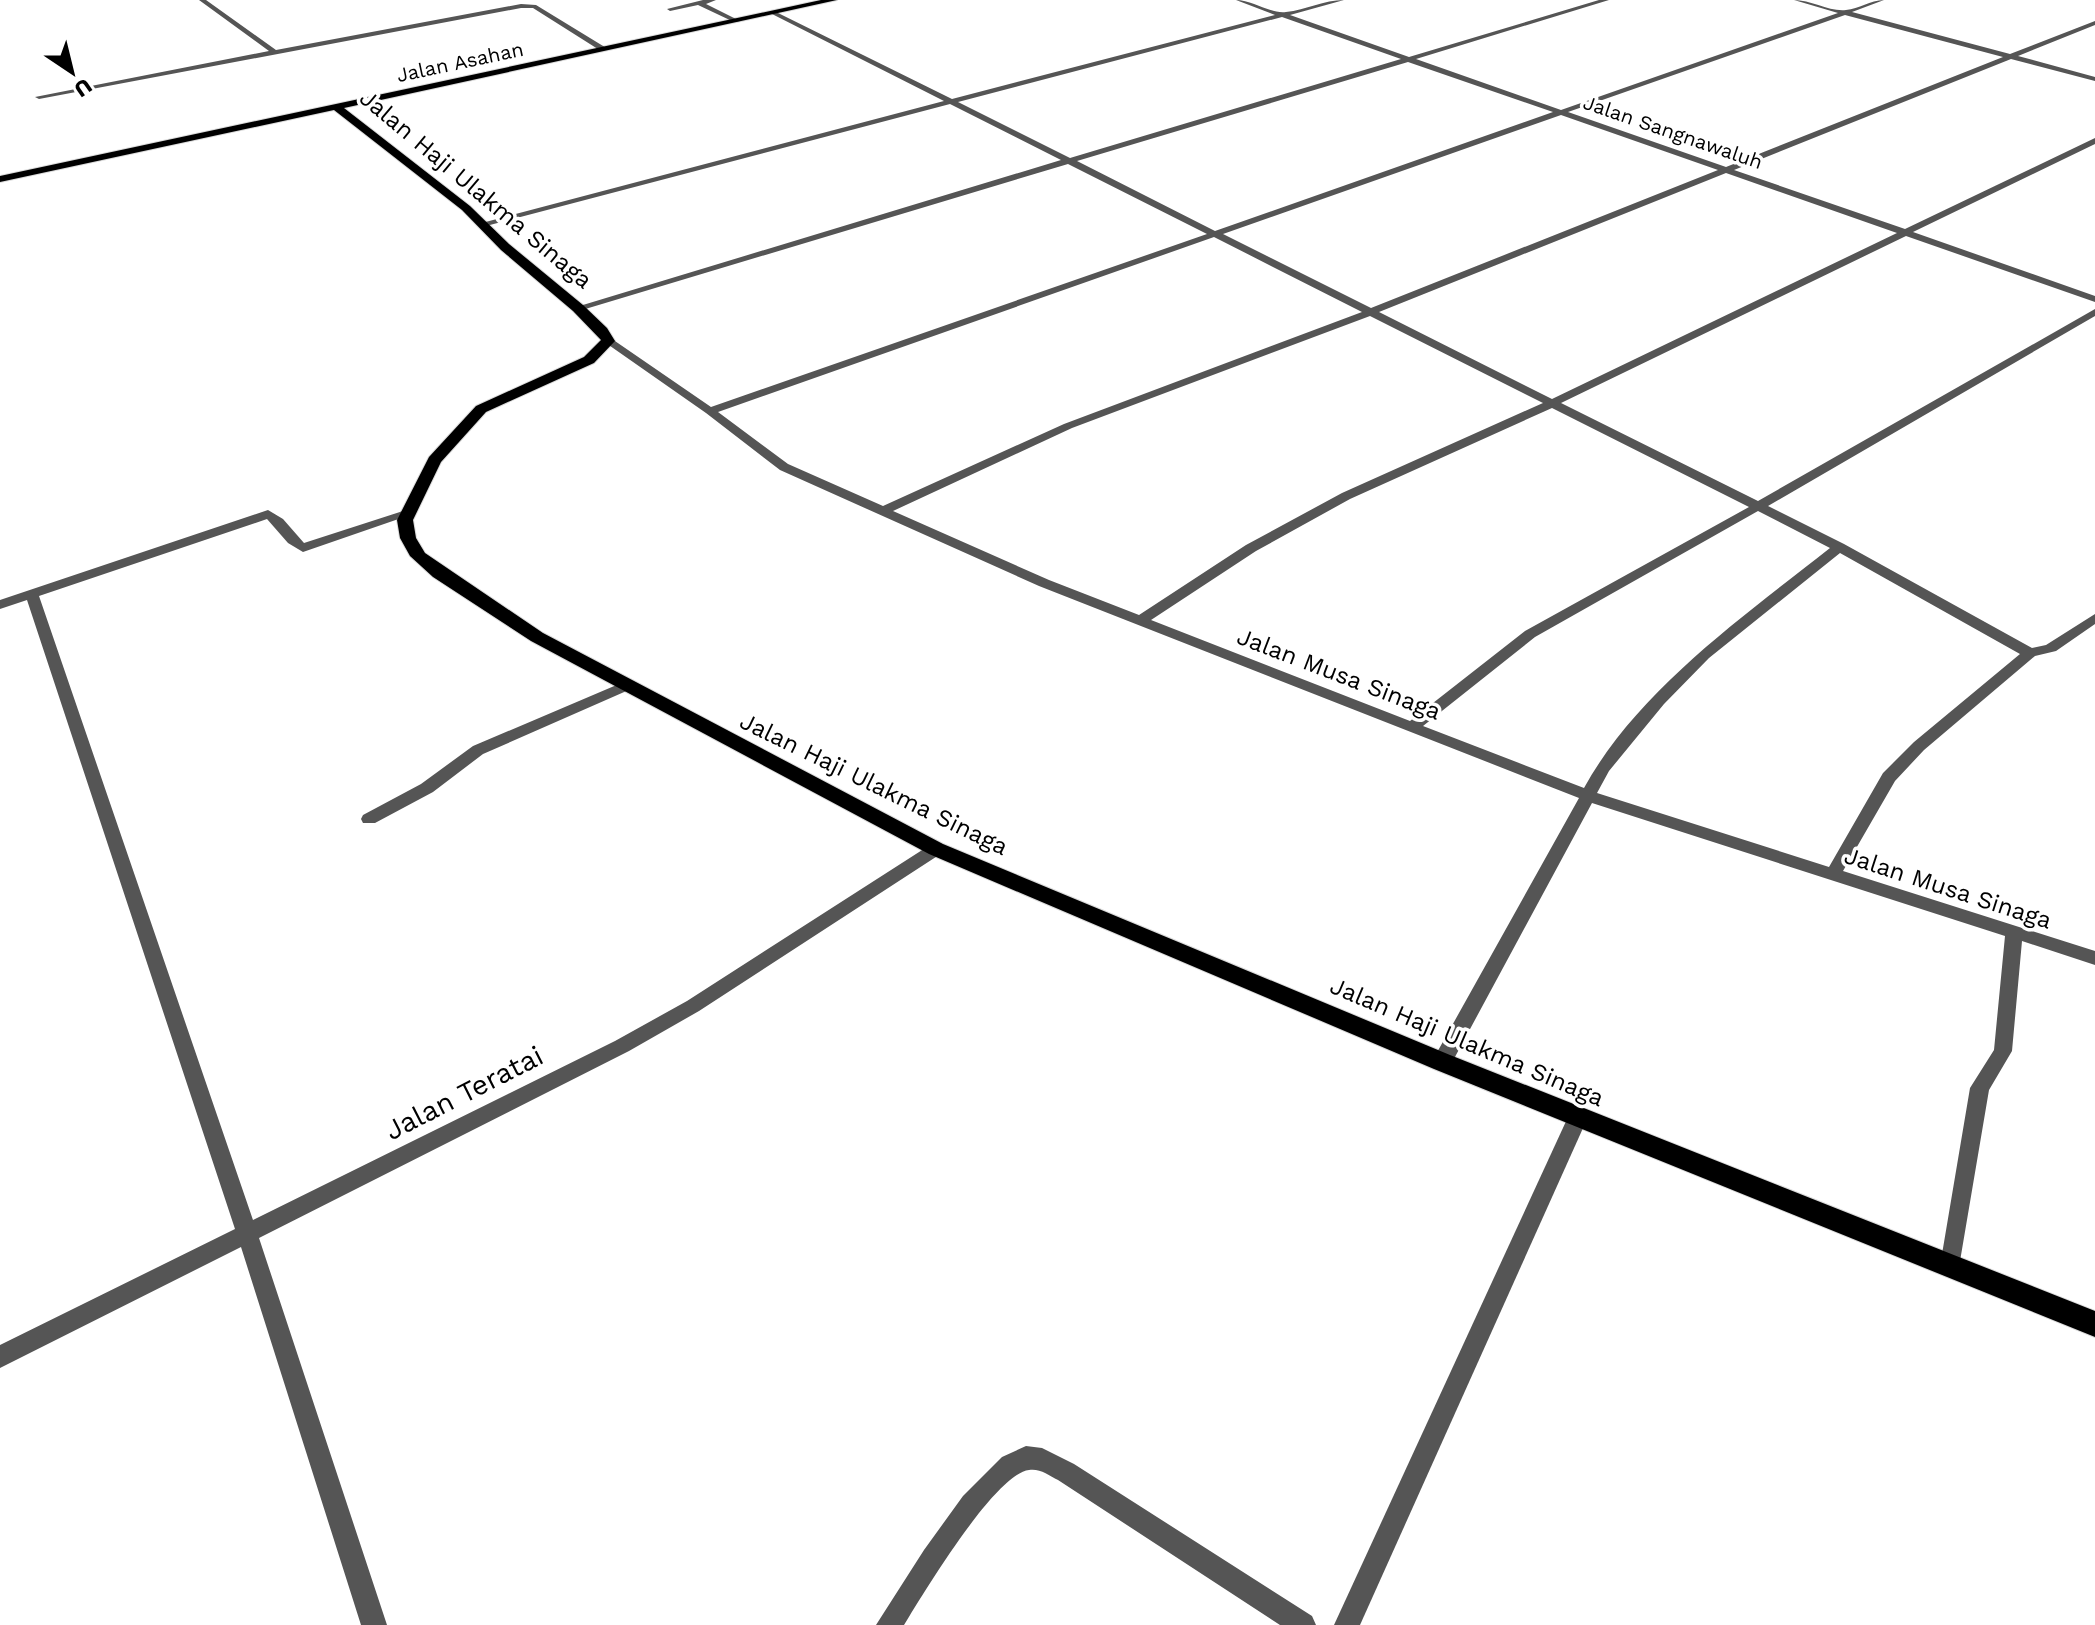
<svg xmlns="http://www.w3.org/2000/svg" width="2095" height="1625" font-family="'Work Sans',sans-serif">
<rect width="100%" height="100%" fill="#fff"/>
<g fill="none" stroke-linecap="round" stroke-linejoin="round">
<defs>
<path id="primary" d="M 821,0 L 837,0 L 344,108 L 470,206 L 509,244 L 583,305 L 607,328 L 615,341 L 594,363 L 486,412 L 441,462 L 413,520 L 416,538 L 425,553 L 543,633 L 943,844 L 1450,1055 L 2095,1311 L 2095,1337 L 1434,1069 L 929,854 L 531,641 L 433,577 L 410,556 L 400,538 L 397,520 L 429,457 L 476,406 L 584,357 L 601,340 L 573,311 L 501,250 L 462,210 L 334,110 L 0,182 L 0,176 Z"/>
</defs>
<use href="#primary" stroke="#dbdbdb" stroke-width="2"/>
<g fill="#555" fill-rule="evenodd">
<path d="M 199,0 L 206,0 L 276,50 L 521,4 L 536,5 L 608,49 L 601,51 L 533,8 L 521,8 L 39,99 L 35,97 L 269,51 Z"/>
<path d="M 703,0 L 716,0 L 706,4 L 740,21 L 734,22 L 698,5 L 670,11 L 667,9 Z"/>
<path d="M 1236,0 C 1253,0 1270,14 1286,12 C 1306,10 1324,0 1344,0 L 1290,15 L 1409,57 L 1599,0 L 1609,0 L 1416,59 L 1561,110 L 1838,13 L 1794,0 C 1811,0 1830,12 1846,10 C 1859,9 1870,0 1884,0 L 1852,12 L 2010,54 L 2095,21 L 2095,25 L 2018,56 L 2095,77 L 2095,81 L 2011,59 L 1734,170 L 1905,229 L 2095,138 L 2095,144 L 1913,232 L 2095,296 L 2095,302 L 1906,236 L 1561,403 L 1758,501 L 2095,309 L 2095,316 L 1768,506 L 1844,544 L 2032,648 L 2046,645 L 2095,614 L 2095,624 L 2056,651 L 2035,656 L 1924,750 L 1895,781 L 1843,871 L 2095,951 L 2095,965 L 2022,941 L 2012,1051 L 1989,1090 L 1958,1273 L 1951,1276 L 1944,1273 L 1940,1266 L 1970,1088 L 1994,1050 L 2005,936 L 1592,803 L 1449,1068 L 1442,1070 L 1435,1068 L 1433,1062 L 1435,1056 L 1579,798 L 1039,586 L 780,470 L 706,413 L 603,341 L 612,339 L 711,407 L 1207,234 L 1068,164 L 582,310 L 573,308 L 1061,160 L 950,104 L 486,226 L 478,224 L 944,101 L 772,14 L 772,12 L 776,12 L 952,99 L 1275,15 ZM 1845,15 L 2003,57 L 1726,167 L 1568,112 ZM 1282,17 L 1401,59 L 1070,158 L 958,102 ZM 1408,62 L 1553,112 L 1215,231 L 1077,161 ZM 1561,115 L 1718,170 L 1371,308 L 1223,234 ZM 1726,173 L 1897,233 L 1552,399 L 1379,312 ZM 1214,237 L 1362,312 L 1064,424 L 883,506 L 788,464 L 718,412 ZM 1370,316 L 1543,403 L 1342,493 L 1246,545 L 1139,615 L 1049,580 L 893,511 L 1072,428 ZM 1552,408 L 1749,507 L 1525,631 L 1410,721 L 1151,620 L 1256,551 L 1350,499 ZM 1758,511 L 1830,548 C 1744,616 1638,690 1584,788 L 1423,726 L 1535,637 ZM 1840,553 L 2020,654 L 1914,742 L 1883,773 L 1829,867 L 1597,793 L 1609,771 L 1664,704 L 1709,658 Z"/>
<path d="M 268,510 L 283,519 L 304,543 L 403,511 L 411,511 L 413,514 L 303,552 L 288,543 L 267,519 L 39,596 L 253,1220 L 615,1041 L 687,1001 L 930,845 L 942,845 L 944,849 L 942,853 L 699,1011 L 629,1051 L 259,1238 L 387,1625 L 361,1625 L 241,1247 L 0,1368 L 0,1345 L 235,1229 L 27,600 L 0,609 L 0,600 Z"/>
<path d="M 626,681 L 631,683 L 633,686 L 631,689 L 483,754 L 433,792 L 375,823 L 363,823 L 361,819 L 363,815 L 421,784 L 473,746 Z"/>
<path d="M 1578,1109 L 1585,1111 L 1588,1117 L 1360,1625 L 1334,1625 L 1568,1117 L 1571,1111 Z"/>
<path d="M 1026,1446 L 1042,1448 L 1074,1464 L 1312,1616 L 1316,1625 L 1280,1625 L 1058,1480 C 1049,1475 1039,1468 1029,1470 C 995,1474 923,1594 904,1625 L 876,1625 L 924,1550 L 963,1496 L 1002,1457 Z"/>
</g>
<use href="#primary" fill="#000" fill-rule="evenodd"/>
</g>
<g text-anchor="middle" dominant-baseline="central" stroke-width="7" stroke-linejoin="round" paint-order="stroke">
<g font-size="20" fill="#000" stroke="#fff">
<text transform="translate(460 62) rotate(-12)">Jalan Asahan</text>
<text transform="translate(1673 132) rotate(19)">Jalan Sangnawaluh</text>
</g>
<g font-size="24" fill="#000" stroke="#fff">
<text transform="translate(476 189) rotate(40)">Jalan Haji Ulakma Sinaga</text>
<text transform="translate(1339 674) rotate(21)">Jalan Musa Sinaga</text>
<text transform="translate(874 784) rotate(26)">Jalan Haji Ulakma Sinaga</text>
<text transform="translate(1948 888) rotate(18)">Jalan Musa Sinaga</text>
<text transform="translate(1467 1042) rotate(23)">Jalan Haji Ulakma Sinaga</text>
</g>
<g font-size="28" fill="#000" stroke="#fff">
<text transform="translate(464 1093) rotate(-27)">Jalan Teratai</text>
</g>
</g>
<g transform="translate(72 72) rotate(145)" stroke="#ffffff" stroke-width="6" paint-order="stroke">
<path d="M0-6L14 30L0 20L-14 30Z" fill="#000000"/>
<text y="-12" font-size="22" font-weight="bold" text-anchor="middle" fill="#000000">U</text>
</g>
</svg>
